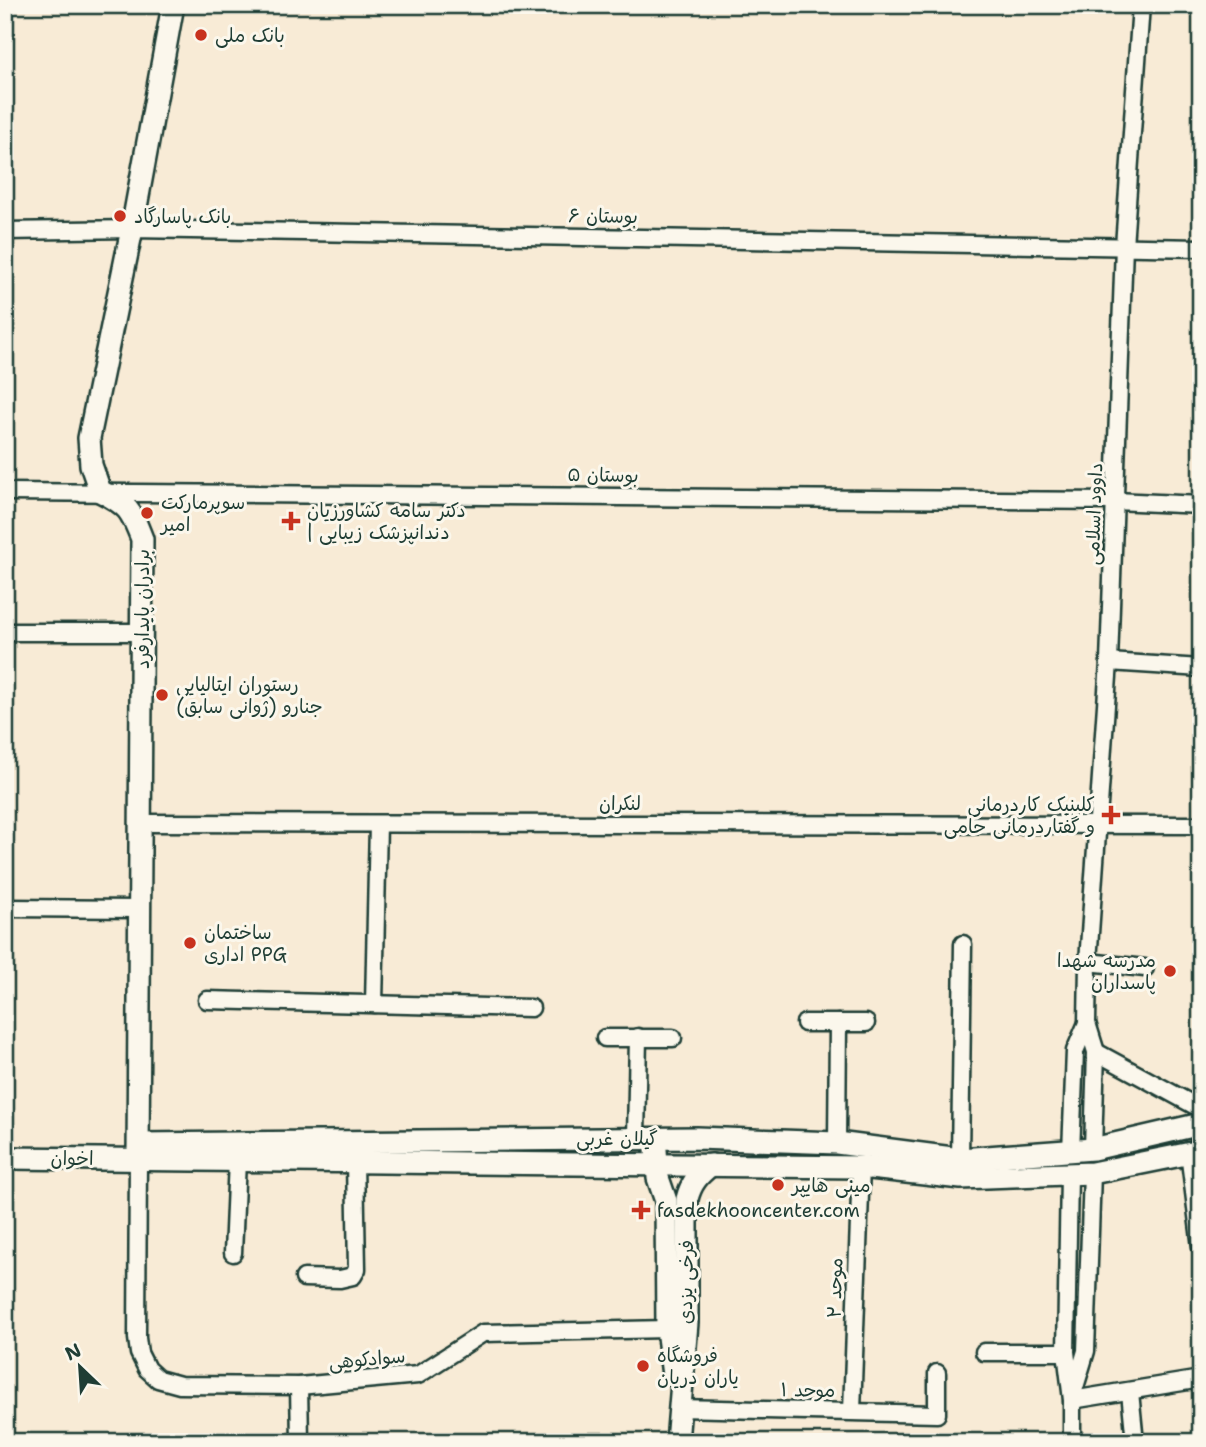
<svg xmlns="http://www.w3.org/2000/svg" width="1206" height="1447" font-family="'Shantell Sans','Playpen Sans Arabic',sans-serif">
<rect width="100%" height="100%" fill="#f8ebd6"/>
<filter id="ink" filterUnits="userSpaceOnUse"><feTurbulence type="fractalNoise" baseFrequency=".0143" numOctaves="2"/><feDisplacementMap in="SourceGraphic" scale="14" xChannelSelector="R" yChannelSelector="G"/><feConvolveMatrix kernelMatrix="1 2 1 2 8 2 1 2 1" color-interpolation-filters="sRGB"/></filter>
<g filter="url(#ink)">
<g fill="none" stroke-linecap="round" stroke-linejoin="round">
<defs>
<g id="minor">
<path d="M 5,231 L 132,229 L 1201,248"/>
<path d="M 5,492 L 1115,501 L 1201,505"/>
<path d="M 5,632 L 143,632"/>
<path d="M 1109,662 L 1201,668"/>
<path d="M 141,823 L 1201,825"/>
<path d="M 5,908 L 140,909"/>
<path d="M 1088,962 L 1145,968"/>
<path d="M 207,1000 L 531,1008"/>
<path d="M 374,1004 L 378,824"/>
<path d="M 805,1023 L 866,1023"/>
<path d="M 605,1038 L 673,1038"/>
<path d="M 1096,1052 L 1201,1109"/>
<path d="M 636,1137 L 638,1037"/>
<path d="M 837,1143 L 838,1023"/>
<path d="M 1093,1149 L 1096,1052 L 1087,1023 L 1088,962 L 1109,662 L 1124,246 L 1141,5"/>
<path d="M 1071,1152 L 1075,1051 L 1087,1023"/>
<path d="M 1189,1153 L 1201,1247"/>
<path d="M 138,1158 L 137,1338 L 139,1353 L 147,1369 L 158,1379 L 180,1385 L 299,1386 L 418,1375 L 483,1333 L 667,1329"/>
<path d="M 960,1159 L 963,944"/>
<path d="M 1069,1174 L 1066,1352 L 1072,1400 L 1072,1442"/>
<path d="M 233,1253 L 237,1160"/>
<path d="M 304,1278 L 340,1279 L 353,1276 L 357,1269 L 355,1161"/>
<path d="M 984,1352 L 1066,1352"/>
<path d="M 299,1386 L 300,1442"/>
<path d="M 1130,1392 L 1135,1442"/>
<path d="M 1073,1394 L 1086,1351 L 1092,1173"/>
<path d="M 1072,1400 L 1201,1379"/>
<path d="M 678,1408 L 937,1414 L 937,1373"/>
<path d="M 852,1411 L 861,1167"/>
</g>
<g id="secondary">
<path d="M 139,1144 L 697,1138 L 837,1143 L 960,1159 L 1093,1149 L 1201,1124"/>
<path d="M 656,1150 L 658,1178 L 666,1201 L 667,1329 L 673,1375"/>
<path d="M 5,1158 L 861,1167 L 961,1178 L 1092,1173 L 1201,1151"/>
<path d="M 138,1158 L 142,539 C 131,510 128,505 100,491 L 91,465 L 89,438 L 132,229 L 173,5"/>
<path d="M 677,1442 L 687,1323 L 687,1199 C 691,1183 698,1175 711,1165"/>
</g>
</defs>
<use href="#minor" stroke="#1f3d34" stroke-width="21"/>
<use href="#secondary" stroke="#1f3d34" stroke-width="26"/>
<use href="#minor" stroke="#fbf7ec" stroke-width="16"/>
<use href="#secondary" stroke="#fbf7ec" stroke-width="21"/>
</g>
</g>
<g fill="#c8321e" stroke="#fbf7ec" stroke-width="2.5">
<circle cx="201" cy="35" r="7"/>
<circle cx="120" cy="216" r="7"/>
<circle cx="147" cy="513" r="7"/>
<path d="M287.5 510.5h7v7h7v7h-7v7h-7v-7h-7v-7h7z"/>
<circle cx="162" cy="695" r="7"/>
<path d="M1107.5 804.5h7v7h7v7h-7v7h-7v-7h-7v-7h7z"/>
<circle cx="190" cy="943" r="7"/>
<circle cx="1170" cy="971" r="7"/>
<circle cx="778" cy="1185" r="7"/>
<path d="M637.5 1199.5h7v7h7v7h-7v7h-7v-7h-7v-7h7z"/>
<circle cx="643" cy="1366" r="7"/>
</g>
<g text-anchor="middle" dominant-baseline="central" stroke-width="6" stroke-linejoin="round" paint-order="stroke">
<g font-size="19" fill="#1f3d34" stroke="#fbf7ec" text-anchor="start">
<text x="215" y="35">بانک ملی</text>
<text x="134" y="216">بانک پاسارگاد</text>
<text x="161" y="502">سوپرمارکت<tspan x="161" dy="22">امیر</tspan></text>
<text x="307" y="510">دکتر سامه کشاورزیان<tspan x="307" dy="22">| دندانپزشک زیبایی</tspan></text>
<text x="176" y="684">رستوران ایتالیایی<tspan x="176" dy="22">جنارو (ژوانی سابق)</tspan></text>
<text x="1095" y="804" text-anchor="end">کلینیک کاردرمانی<tspan x="1095" dy="22">و گفتاردرمانی حامی</tspan></text>
<text x="204" y="932">ساختمان<tspan x="204" dy="22">اداری PPG</tspan></text>
<text x="1156" y="960" text-anchor="end">مدرسه شهدا<tspan x="1156" dy="22">پاسداران</tspan></text>
<text x="792" y="1185">مینی هایپر</text>
<text x="657" y="1210">fasdekhooncenter.com</text>
<text x="657" y="1355">فروشگاه<tspan x="657" dy="22">یاران دریان</tspan></text>
</g>
<g font-size="19" fill="#1f3d34" stroke="#fbf7ec">
<text transform="translate(603 216) rotate(1)">بوستان ۶</text>
<text transform="translate(603 475) rotate(1)">بوستان ۵</text>
<text transform="translate(1094 514) rotate(-88)">داوود اسلامی</text>
<text transform="translate(142 609) rotate(-90)">برادران پایدارفرد</text>
<text x="620" y="803">لنکران</text>
<text x="617" y="1138">گیلان غربی</text>
<text x="72" y="1158">اخوان</text>
<text transform="translate(686 1282) rotate(-89)">فرخی یزدی</text>
<text transform="translate(835 1288) rotate(-88)">موحد ۲</text>
<text transform="translate(367 1359) rotate(-5)">سوادکوهی</text>
<text transform="translate(808 1390) rotate(1)">موحد ۱</text>
</g>
</g>
<rect width="1206" height="1447" fill="none" stroke="#fbf7ec" stroke-width="28"/>
<rect x="14" y="14" width="1178" height="1419" fill="none" stroke="#1f3d34" stroke-width="2.5" filter="url(#ink)"/>
<g transform="translate(80 1367) rotate(335)" stroke="#fbf7ec" stroke-width="5" paint-order="stroke">
<path d="M0-5L12 26L0 18L-12 26Z" fill="#1f3d34"/>
<text y="-10" font-size="19" font-weight="bold" text-anchor="middle" fill="#1f3d34">N</text>
</g>
</svg>
